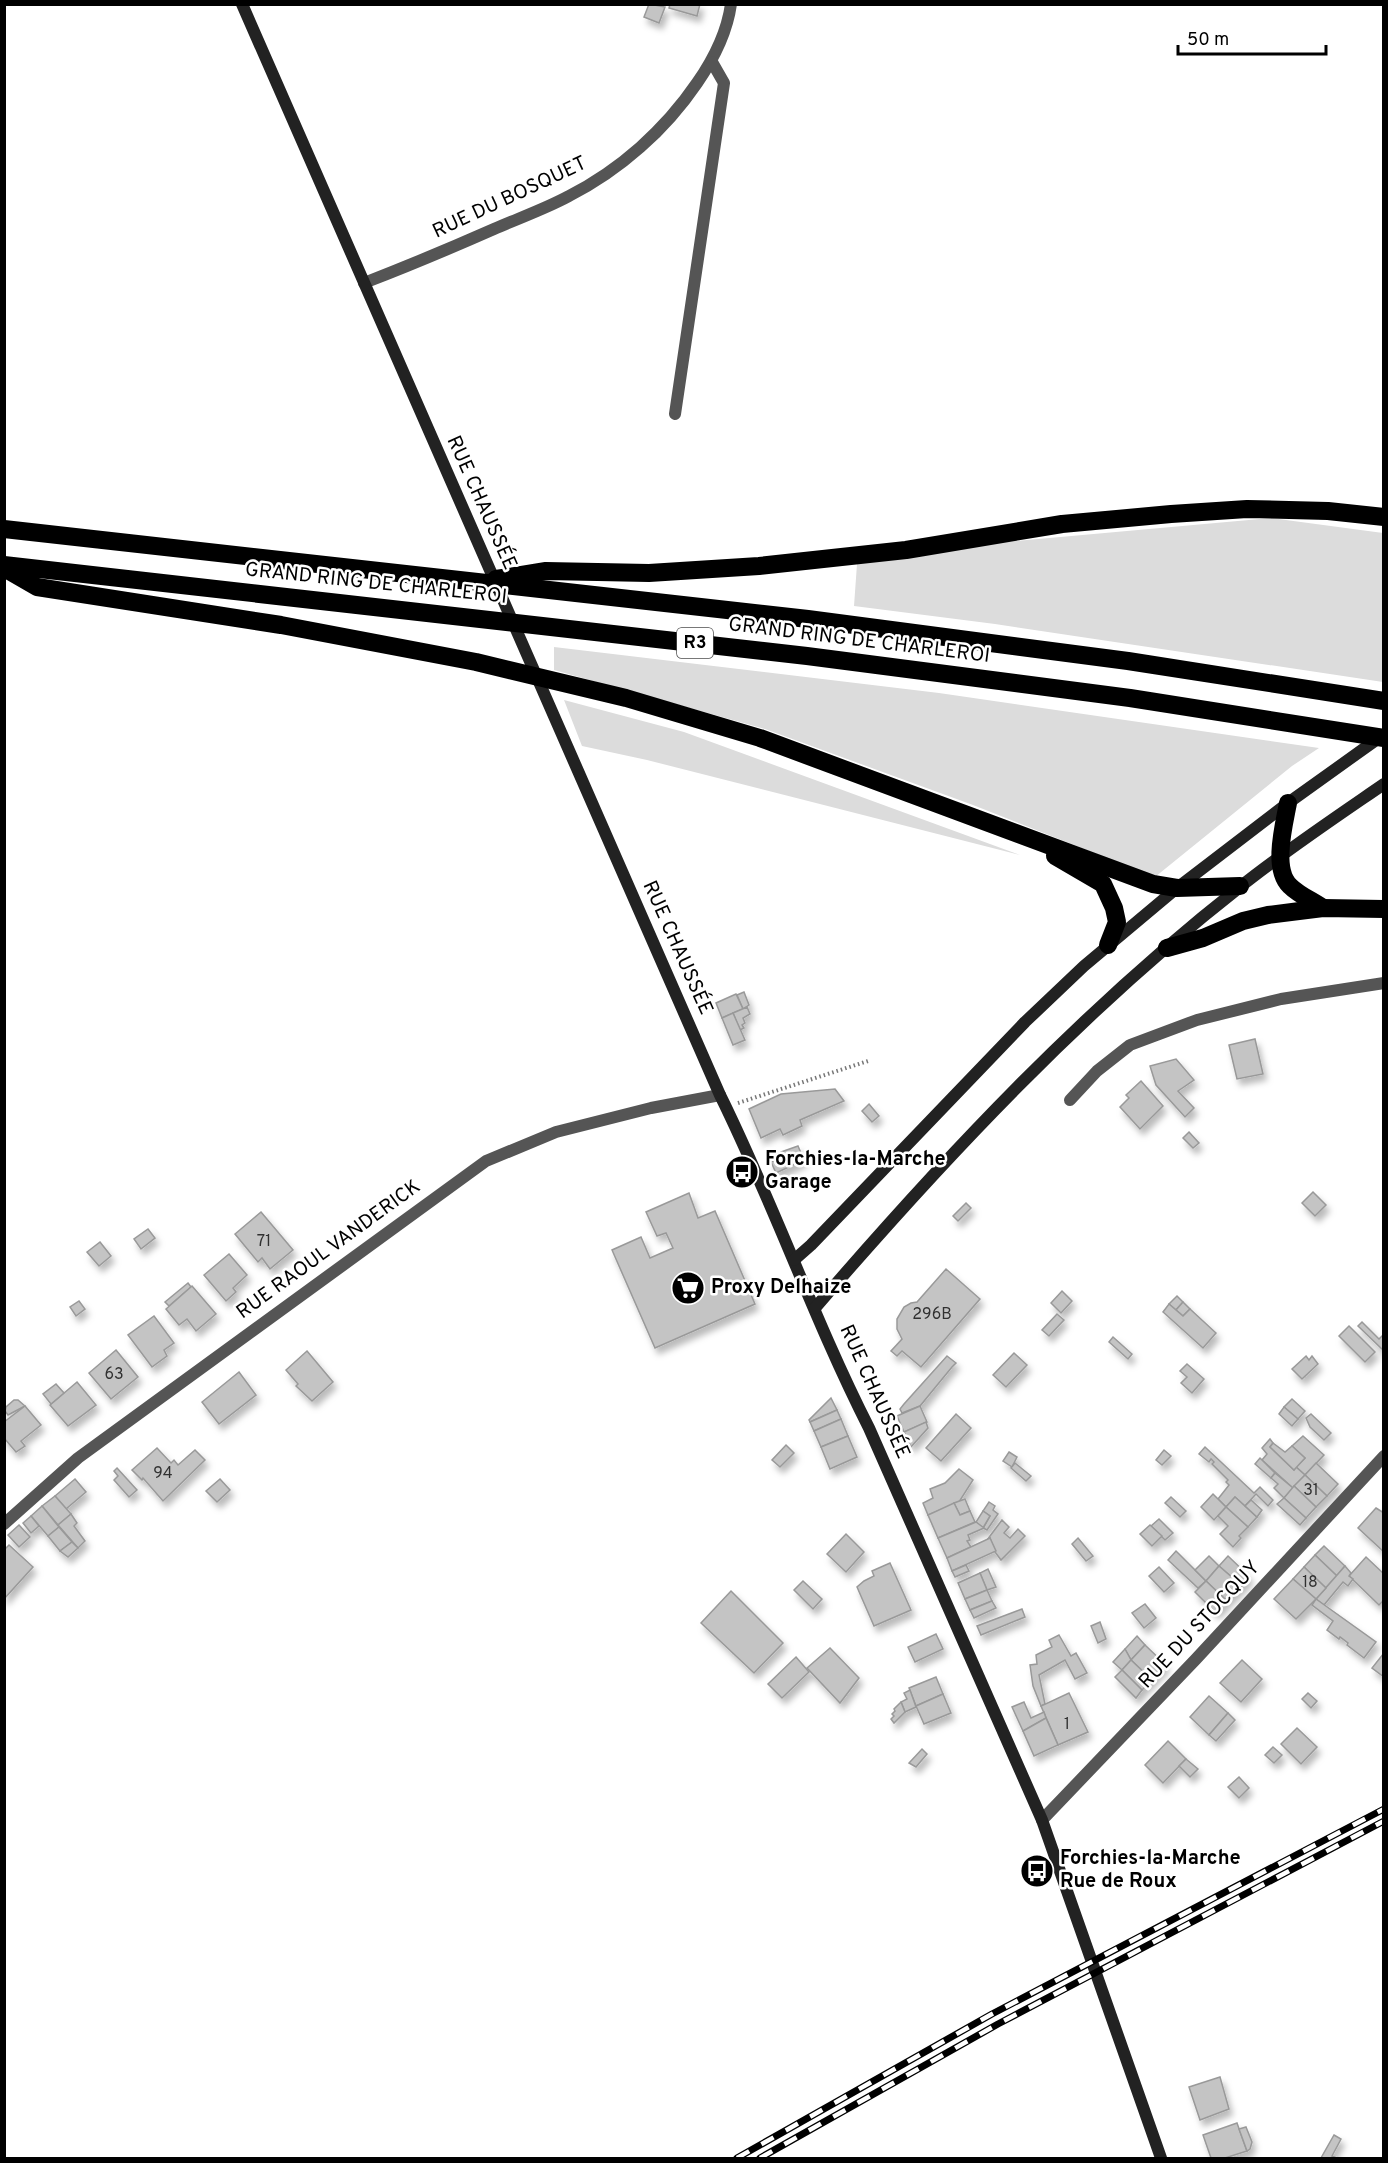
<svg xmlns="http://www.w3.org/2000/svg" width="1388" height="2163" font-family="Overpass,sans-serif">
<defs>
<filter id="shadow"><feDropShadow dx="3.5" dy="6" stdDeviation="3" flood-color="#0004"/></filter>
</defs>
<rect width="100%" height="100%" fill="#fff"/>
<g fill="#dcdcdc">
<path d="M 1271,518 L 1383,533 L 1383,682 L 995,624 L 854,606 L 857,564 L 994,543 Z"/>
<path d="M 554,647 L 939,693 L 1319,748 L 1292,766 L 1155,877 L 973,805 L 765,729 L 554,670 Z"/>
<path d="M 564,700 L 684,732 L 1020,855 L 647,760 L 582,746 Z"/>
</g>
<g fill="#c4c4c4" stroke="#999" stroke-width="1.5" filter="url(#shadow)">
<path d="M 649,4 L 665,7 L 659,23 L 644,17 Z"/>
<path d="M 670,4 L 700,4 L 697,16 L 669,8 Z"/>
<path d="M 744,992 L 749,1005 L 743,1009 L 737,995 Z"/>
<path d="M 736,994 L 743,1009 L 722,1018 L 716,1003 Z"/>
<path d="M 747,1007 L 750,1014 L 743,1018 L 745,1023 L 742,1025 L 744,1028 L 740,1030 L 733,1013 Z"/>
<path d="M 733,1013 L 745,1040 L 733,1045 L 722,1018 Z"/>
<path d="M 1255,1039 L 1263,1074 L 1237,1079 L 1229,1045 Z"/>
<path d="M 1176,1059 L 1194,1080 L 1178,1091 L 1194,1108 L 1185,1117 L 1156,1085 L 1150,1066 Z"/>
<path d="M 1141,1081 L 1163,1106 L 1140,1129 L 1120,1107 L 1129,1098 L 1126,1095 Z"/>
<path d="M 835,1089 L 844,1101 L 800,1120 L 802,1126 L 783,1135 L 780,1129 L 761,1138 L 749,1109 L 781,1094 Z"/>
<path d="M 869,1104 L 879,1116 L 872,1122 L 862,1111 Z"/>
<path d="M 1189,1132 L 1199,1143 L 1193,1148 L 1183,1138 Z"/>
<path d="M 798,1146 L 804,1160 L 776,1173 L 771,1162 L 783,1157 L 781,1152 Z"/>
<path d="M 1313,1192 L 1326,1205 L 1315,1216 L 1302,1203 Z"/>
<path d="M 689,1193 L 698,1218 L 715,1211 L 755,1304 L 655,1348 L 612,1250 L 641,1237 L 650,1258 L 673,1248 L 666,1233 L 657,1236 L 646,1212 Z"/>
<path d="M 966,1203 L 971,1208 L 958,1221 L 953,1216 Z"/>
<path d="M 261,1212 L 293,1250 L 270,1269 L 262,1258 L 258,1262 L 235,1234 Z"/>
<path d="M 148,1229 L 155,1238 L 141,1249 L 134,1239 Z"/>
<path d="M 100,1242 L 111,1256 L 99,1266 L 87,1252 Z"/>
<path d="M 229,1254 L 247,1275 L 233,1288 L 236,1292 L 226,1301 L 204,1275 Z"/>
<path d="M 946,1269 L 980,1299 L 921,1367 L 902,1351 L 897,1356 L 891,1351 L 902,1339 L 897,1329 L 897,1319 L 904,1307 L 911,1303 L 917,1302 Z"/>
<path d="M 188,1283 L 191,1287 L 169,1306 L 165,1302 Z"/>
<path d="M 192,1286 L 216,1314 L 196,1331 L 187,1319 L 179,1325 L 166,1309 Z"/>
<path d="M 1062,1291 L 1072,1301 L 1061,1313 L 1051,1303 Z"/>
<path d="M 1177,1296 L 1183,1302 L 1176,1310 L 1169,1304 Z"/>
<path d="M 79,1301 L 85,1309 L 76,1316 L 70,1307 Z"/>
<path d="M 1183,1302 L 1190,1309 L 1183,1316 L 1176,1310 Z"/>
<path d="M 1169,1304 L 1183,1316 L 1190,1309 L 1216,1333 L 1203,1348 L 1163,1312 Z"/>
<path d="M 1057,1314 L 1064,1320 L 1049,1336 L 1042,1330 Z"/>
<path d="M 154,1316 L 174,1343 L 164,1350 L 167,1356 L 152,1367 L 128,1335 Z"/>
<path d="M 1362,1322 L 1379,1339 L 1382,1336 L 1384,1338 L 1384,1351 L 1358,1326 Z"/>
<path d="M 1349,1326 L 1375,1352 L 1365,1362 L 1339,1336 Z"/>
<path d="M 1113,1337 L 1132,1354 L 1128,1359 L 1109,1342 Z"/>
<path d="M 116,1350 L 138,1377 L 111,1399 L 89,1373 Z"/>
<path d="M 307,1351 L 333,1382 L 312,1401 L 296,1386 L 298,1384 L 286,1370 Z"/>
<path d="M 1014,1353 L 1027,1365 L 1006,1387 L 993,1375 Z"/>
<path d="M 947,1356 L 956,1363 L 952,1367 L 920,1406 L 902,1413 L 900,1409 L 904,1404 Z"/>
<path d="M 1306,1356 L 1309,1360 L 1312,1356 L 1318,1364 L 1302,1379 L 1292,1369 Z"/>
<path d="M 1187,1364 L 1204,1379 L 1192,1393 L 1181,1383 L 1187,1377 L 1180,1371 Z"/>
<path d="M 239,1372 L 256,1395 L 219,1424 L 202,1402 Z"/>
<path d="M 77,1382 L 96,1405 L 68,1426 L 50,1405 Z"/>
<path d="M 56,1384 L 64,1393 L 51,1404 L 43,1394 Z"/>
<path d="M 831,1398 L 837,1410 L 810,1422 L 809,1420 Z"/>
<path d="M 1292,1399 L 1305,1411 L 1298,1419 L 1284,1407 Z"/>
<path d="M 14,1400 L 18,1400 L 25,1406 L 8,1415 L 5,1411 L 6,1407 Z"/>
<path d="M 25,1406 L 41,1425 L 21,1441 L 25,1446 L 16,1452 L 4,1438 L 4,1422 Z"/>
<path d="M 920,1406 L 927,1422 L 904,1432 L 897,1416 Z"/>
<path d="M 1284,1407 L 1298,1419 L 1292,1426 L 1279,1414 Z"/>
<path d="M 837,1410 L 841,1419 L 814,1431 L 810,1422 Z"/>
<path d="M 956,1414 L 971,1428 L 941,1461 L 926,1448 Z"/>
<path d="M 1311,1414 L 1331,1433 L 1324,1440 L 1310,1427 L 1306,1418 Z"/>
<path d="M 841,1419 L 848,1436 L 821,1447 L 814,1431 Z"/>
<path d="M 926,1422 L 928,1428 L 911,1447 L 904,1432 Z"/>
<path d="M 848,1436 L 857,1457 L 830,1469 L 821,1447 Z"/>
<path d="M 1303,1436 L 1324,1455 L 1305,1475 L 1296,1467 L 1305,1458 L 1292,1446 Z"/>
<path d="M 1270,1439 L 1273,1443 L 1270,1447 L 1294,1470 L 1296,1467 L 1305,1475 L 1293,1488 L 1262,1460 L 1267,1454 L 1262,1448 Z"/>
<path d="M 1273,1443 L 1285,1452 L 1292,1446 L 1305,1458 L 1294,1470 L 1270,1447 Z"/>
<path d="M 786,1445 L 794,1453 L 780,1467 L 772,1460 Z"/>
<path d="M 1205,1447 L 1254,1493 L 1260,1487 L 1273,1500 L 1268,1506 L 1256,1494 L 1245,1506 L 1235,1497 L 1226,1507 L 1218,1499 L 1229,1485 L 1226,1482 L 1228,1480 L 1212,1464 L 1214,1462 L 1211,1459 L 1209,1462 L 1199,1454 Z"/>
<path d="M 157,1448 L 171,1463 L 174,1460 L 178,1465 L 195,1450 L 205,1460 L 163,1501 L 143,1478 L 142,1480 L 132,1470 Z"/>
<path d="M 1164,1450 L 1171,1456 L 1162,1465 L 1156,1460 Z"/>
<path d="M 1009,1452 L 1017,1457 L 1012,1467 L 1003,1461 Z"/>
<path d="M 1260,1458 L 1275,1473 L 1271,1478 L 1255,1464 Z"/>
<path d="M 1015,1463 L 1031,1476 L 1026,1481 L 1011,1468 Z"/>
<path d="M 1316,1463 L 1338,1484 L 1327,1496 L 1305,1475 Z"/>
<path d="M 117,1468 L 137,1490 L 129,1497 L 114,1480 L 118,1476 L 114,1471 Z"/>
<path d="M 959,1469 L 973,1480 L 959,1502 L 928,1515 L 923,1503 L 933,1498 L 930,1489 L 945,1483 Z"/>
<path d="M 1275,1473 L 1293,1488 L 1284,1498 L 1274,1488 L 1278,1484 L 1271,1478 Z"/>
<path d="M 1305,1475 L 1327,1496 L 1316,1507 L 1294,1486 Z"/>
<path d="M 75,1479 L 86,1492 L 66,1509 L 55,1496 Z"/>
<path d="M 220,1479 L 230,1490 L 217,1502 L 206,1491 Z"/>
<path d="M 1294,1486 L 1316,1507 L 1306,1518 L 1284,1498 Z"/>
<path d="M 1213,1494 L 1226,1507 L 1214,1520 L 1201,1507 Z"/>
<path d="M 55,1496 L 71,1514 L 58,1525 L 42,1506 Z"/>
<path d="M 1171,1497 L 1186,1511 L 1180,1517 L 1165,1503 Z"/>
<path d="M 1235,1497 L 1257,1517 L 1248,1527 L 1226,1507 Z"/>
<path d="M 1284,1498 L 1306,1518 L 1300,1525 L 1277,1504 Z"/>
<path d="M 965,1499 L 970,1511 L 960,1515 L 954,1503 Z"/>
<path d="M 1251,1500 L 1262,1510 L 1257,1517 L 1245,1506 Z"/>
<path d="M 989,1502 L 995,1506 L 993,1510 L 998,1514 L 987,1530 L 983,1528 L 990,1516 L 983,1511 Z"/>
<path d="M 954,1503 L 960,1515 L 970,1511 L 975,1522 L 938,1538 L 928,1515 Z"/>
<path d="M 42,1506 L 59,1527 L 48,1536 L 31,1516 Z"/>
<path d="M 1226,1507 L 1248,1527 L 1239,1536 L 1241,1538 L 1233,1547 L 1220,1534 L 1228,1526 L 1218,1516 Z"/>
<path d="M 1376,1508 L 1384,1513 L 1384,1552 L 1358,1528 Z"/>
<path d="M 983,1511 L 990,1516 L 983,1528 L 976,1522 Z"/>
<path d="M 71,1514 L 77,1523 L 74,1526 L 85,1541 L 78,1548 L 58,1525 Z"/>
<path d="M 31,1516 L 39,1526 L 31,1533 L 23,1523 Z"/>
<path d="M 1159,1519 L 1173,1533 L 1165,1540 L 1151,1526 Z"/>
<path d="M 1002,1520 L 1009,1527 L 1004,1533 L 1010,1538 L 1018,1529 L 1025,1536 L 1001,1560 L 995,1552 L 990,1538 L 987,1540 Z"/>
<path d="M 976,1522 L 984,1528 L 968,1535 L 970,1540 L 967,1541 L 971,1547 L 947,1558 L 938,1538 Z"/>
<path d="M 19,1525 L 30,1537 L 19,1547 L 8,1535 Z"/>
<path d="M 1150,1525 L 1162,1536 L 1152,1546 L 1140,1534 Z"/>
<path d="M 59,1527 L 72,1542 L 60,1551 L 48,1536 Z"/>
<path d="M 846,1534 L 864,1552 L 846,1572 L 827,1554 Z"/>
<path d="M 990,1538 L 996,1551 L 952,1571 L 947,1558 Z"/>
<path d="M 1078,1538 L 1093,1556 L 1086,1561 L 1072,1544 Z"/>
<path d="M 72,1542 L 78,1548 L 68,1557 L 60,1551 Z"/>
<path d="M 9,1545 L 33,1567 L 4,1599 L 4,1550 Z"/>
<path d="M 1324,1546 L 1345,1566 L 1337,1576 L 1315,1555 Z"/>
<path d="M 1176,1551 L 1206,1581 L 1198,1588 L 1168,1560 Z"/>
<path d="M 1315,1555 L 1337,1576 L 1326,1588 L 1304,1567 Z"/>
<path d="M 1209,1556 L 1219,1566 L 1206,1581 L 1195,1570 Z"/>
<path d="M 1228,1556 L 1250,1577 L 1242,1586 L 1219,1566 Z"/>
<path d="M 1366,1557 L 1384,1574 L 1384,1600 L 1379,1605 L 1349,1576 Z"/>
<path d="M 890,1563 L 911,1610 L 874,1626 L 857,1587 L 864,1581 L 874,1576 L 872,1571 Z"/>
<path d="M 966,1565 L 969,1571 L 955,1577 L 952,1571 Z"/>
<path d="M 1219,1566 L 1242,1586 L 1227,1601 L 1206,1581 Z"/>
<path d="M 1345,1566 L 1351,1573 L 1349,1576 L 1353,1579 L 1348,1586 L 1343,1582 L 1324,1605 L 1316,1599 Z"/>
<path d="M 1159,1567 L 1174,1583 L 1164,1592 L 1149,1576 Z"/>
<path d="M 1304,1567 L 1326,1588 L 1316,1599 L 1293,1579 Z"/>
<path d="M 988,1569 L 996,1587 L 987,1590 L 980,1573 Z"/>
<path d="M 980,1573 L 987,1590 L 965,1599 L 958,1583 Z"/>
<path d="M 1293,1579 L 1316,1599 L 1296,1619 L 1274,1599 Z"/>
<path d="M 803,1581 L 822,1599 L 813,1609 L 794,1590 Z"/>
<path d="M 1206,1581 L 1227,1601 L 1216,1613 L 1195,1592 Z"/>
<path d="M 987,1590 L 992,1601 L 970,1610 L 965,1599 Z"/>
<path d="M 731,1591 L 783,1643 L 754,1673 L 701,1623 Z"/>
<path d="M 1316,1599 L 1376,1642 L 1364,1658 L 1347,1645 L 1348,1643 L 1340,1637 L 1339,1639 L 1327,1630 L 1333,1621 L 1312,1605 Z"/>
<path d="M 992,1601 L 996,1608 L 974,1618 L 970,1610 Z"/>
<path d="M 1145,1604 L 1156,1618 L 1144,1628 L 1132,1613 Z"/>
<path d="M 1022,1609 L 1025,1617 L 981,1635 L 977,1626 Z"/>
<path d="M 1100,1622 L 1106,1639 L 1098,1643 L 1091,1626 Z"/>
<path d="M 936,1634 L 943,1649 L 915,1662 L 908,1647 Z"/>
<path d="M 1059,1635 L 1071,1656 L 1076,1653 L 1087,1673 L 1075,1679 L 1065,1660 L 1039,1675 L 1045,1704 L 1041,1706 L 1033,1686 L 1030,1665 L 1037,1664 L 1036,1655 L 1052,1647 L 1049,1640 Z"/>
<path d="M 1137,1636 L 1145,1645 L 1131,1660 L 1125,1649 Z"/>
<path d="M 1145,1645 L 1166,1665 L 1152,1680 L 1131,1660 Z"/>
<path d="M 830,1648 L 859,1678 L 840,1703 L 807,1668 Z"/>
<path d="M 1125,1649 L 1131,1660 L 1122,1670 L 1113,1662 Z"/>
<path d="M 1384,1653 L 1384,1677 L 1372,1668 Z"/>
<path d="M 796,1657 L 809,1672 L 782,1698 L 768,1684 Z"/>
<path d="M 1131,1660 L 1152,1680 L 1142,1690 L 1122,1670 Z"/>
<path d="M 1242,1660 L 1262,1679 L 1241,1702 L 1220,1683 Z"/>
<path d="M 1122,1670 L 1142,1690 L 1136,1698 L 1115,1677 Z"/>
<path d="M 936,1677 L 943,1694 L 916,1706 L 909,1688 Z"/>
<path d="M 910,1690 L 916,1707 L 905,1712 L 901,1702 L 907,1699 L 904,1693 Z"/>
<path d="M 1069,1693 L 1088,1732 L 1058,1745 L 1041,1706 Z"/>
<path d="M 1308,1693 L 1317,1701 L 1311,1708 L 1302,1699 Z"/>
<path d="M 943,1694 L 951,1713 L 924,1724 L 916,1706 Z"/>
<path d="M 1209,1696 L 1228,1713 L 1209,1735 L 1190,1717 Z"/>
<path d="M 901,1702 L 905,1712 L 894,1723 L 891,1719 L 894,1716 L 892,1714 L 895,1711 L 894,1709 Z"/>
<path d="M 1024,1702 L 1031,1718 L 1044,1712 L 1046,1718 L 1023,1731 L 1012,1707 Z"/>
<path d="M 1228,1713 L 1235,1720 L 1216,1741 L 1209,1735 Z"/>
<path d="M 1046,1718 L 1058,1745 L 1034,1756 L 1023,1731 Z"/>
<path d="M 1297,1728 L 1317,1747 L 1301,1764 L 1281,1744 Z"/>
<path d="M 1168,1741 L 1186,1759 L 1163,1783 L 1145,1765 Z"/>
<path d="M 1273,1747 L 1282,1755 L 1274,1763 L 1265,1755 Z"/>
<path d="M 922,1749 L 927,1754 L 916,1767 L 909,1763 Z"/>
<path d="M 1186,1759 L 1198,1769 L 1190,1777 L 1179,1766 Z"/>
<path d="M 1239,1777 L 1249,1788 L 1239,1798 L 1228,1787 Z"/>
<path d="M 1220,2077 L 1229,2109 L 1200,2120 L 1189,2087 Z"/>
<path d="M 1237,2123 L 1247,2151 L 1225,2158 L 1211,2158 L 1203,2135 Z"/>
<path d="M 1246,2127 L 1252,2142 L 1250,2149 L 1247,2151 L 1239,2129 Z"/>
<path d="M 1334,2135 L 1341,2139 L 1332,2156 L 1337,2158 L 1321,2158 Z"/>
</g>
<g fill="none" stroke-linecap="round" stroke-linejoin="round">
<path stroke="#777" stroke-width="4" stroke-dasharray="1.5 3" stroke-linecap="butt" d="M 738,1103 L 868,1061"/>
<g stroke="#555" stroke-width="12">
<path d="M 364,283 C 408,266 451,248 494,229 C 519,218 545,209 569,196 C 620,170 665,130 697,83 C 713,60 727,33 731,4"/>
<path d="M 675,414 L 724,83 L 712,62"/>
<path d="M 1070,1100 L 1097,1071 L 1130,1045 L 1197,1020 L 1281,999 L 1384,983"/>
<path d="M 4,1524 L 78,1458 L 486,1161 L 556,1132 L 651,1108 L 720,1095"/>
<path d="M 1042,1820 L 1196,1659 L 1384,1456"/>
</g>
<g stroke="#222" stroke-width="12">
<path d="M 242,4 L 720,1095 C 774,1204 814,1320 869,1428 L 1042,1820 L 1161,2158"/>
<path d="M 794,1260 L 811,1245 L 1025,1022 L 1084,966 L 1177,888 L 1288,803 L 1383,735"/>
<path d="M 815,1308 C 945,1157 1083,1010 1240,887 C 1285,851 1336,817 1384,784"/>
</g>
<g stroke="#000" stroke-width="18">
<path d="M 4,529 L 808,619 L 1128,661 L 1384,701"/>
<path d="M 4,565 L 807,656 L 1130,698 L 1384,738"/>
<path d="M 4,568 L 37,587 L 281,625 L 476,662 L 626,698 L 760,738 L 1153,884 L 1177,888 L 1240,886"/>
<path d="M 496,579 L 546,571 L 649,573 L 759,566 L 906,550 L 1062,524 L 1171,514 L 1247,509 L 1328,511 L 1384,517"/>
<path d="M 1288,803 C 1284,825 1272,869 1290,886 C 1299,895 1313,901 1323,908"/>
<path d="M 1055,856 L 1103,884 L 1114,908 L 1117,922 L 1108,945"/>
<path d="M 1167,948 L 1203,938 L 1243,921 L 1268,915 L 1323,908 L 1384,909"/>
</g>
<defs>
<g id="rail">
<path d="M 737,2158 L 992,2014 L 1384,1809"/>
<path d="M 760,2158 L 998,2024 L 1384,1821"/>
</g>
</defs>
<use href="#rail" stroke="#000" stroke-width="7"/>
<use href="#rail" stroke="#fff" stroke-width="4.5" stroke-dasharray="14" stroke-linecap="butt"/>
</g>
<defs>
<symbol id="bus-disc" viewBox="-11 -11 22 22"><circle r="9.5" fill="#000" stroke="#fff"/><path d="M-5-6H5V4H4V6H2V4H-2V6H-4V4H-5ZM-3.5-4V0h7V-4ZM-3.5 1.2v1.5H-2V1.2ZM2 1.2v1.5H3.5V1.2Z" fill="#fff"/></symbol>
<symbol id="supermarket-disc" viewBox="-11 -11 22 22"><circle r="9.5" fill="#000" stroke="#fff"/><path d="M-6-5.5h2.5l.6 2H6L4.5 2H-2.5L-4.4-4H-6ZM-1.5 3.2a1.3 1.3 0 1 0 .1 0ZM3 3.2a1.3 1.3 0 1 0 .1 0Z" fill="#fff"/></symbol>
</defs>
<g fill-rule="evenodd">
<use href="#bus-disc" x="723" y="1153" width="38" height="38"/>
<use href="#supermarket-disc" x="669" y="1269" width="38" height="38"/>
<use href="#bus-disc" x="1018" y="1852" width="38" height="38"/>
</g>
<g text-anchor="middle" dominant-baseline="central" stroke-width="5" stroke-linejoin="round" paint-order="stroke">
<g font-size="16" fill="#313131">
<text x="264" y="1242">71</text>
<text x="932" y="1315">296B</text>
<text x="114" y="1375">63</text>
<text x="163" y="1474">94</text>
<text x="1311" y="1491">31</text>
<text x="1310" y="1583">18</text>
<text x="1067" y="1725">1</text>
</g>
<rect fill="#fff" stroke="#4c4c4c" stroke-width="1.5" x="677" y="628" width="36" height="30" rx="4.5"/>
<g font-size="18" font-weight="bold" fill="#000">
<text x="695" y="643">R3</text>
</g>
<g font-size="20" fill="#000" stroke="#fff">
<text transform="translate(510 198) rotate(-25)">RUE DU BOSQUET</text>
<text transform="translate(481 503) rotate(66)">RUE CHAUSSÉE</text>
<text transform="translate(376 584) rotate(6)">GRAND RING DE CHARLEROI</text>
<text transform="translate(859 641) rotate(7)">GRAND RING DE CHARLEROI</text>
<text transform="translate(677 948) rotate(66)">RUE CHAUSSÉE</text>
<text transform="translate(329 1250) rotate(-36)">RUE RAOUL VANDERICK</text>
<text transform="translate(874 1392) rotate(66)">RUE CHAUSSÉE</text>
<text transform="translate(1200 1625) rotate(-47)">RUE DU STOCQUY</text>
</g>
<g font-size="20" font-weight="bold" fill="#000" stroke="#fff" text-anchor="start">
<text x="765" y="1160">Forchies-la-Marche<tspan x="765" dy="23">Garage</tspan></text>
<text x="711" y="1288">Proxy Delhaize</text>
<text x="1060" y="1859">Forchies-la-Marche<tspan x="1060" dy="23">Rue de Roux</tspan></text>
</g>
</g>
<rect width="1388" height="2163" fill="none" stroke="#000000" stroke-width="12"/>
<path d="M1178 45v9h148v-9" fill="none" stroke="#000000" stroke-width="3"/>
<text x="1187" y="45" font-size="18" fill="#000000" stroke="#ffffff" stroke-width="4.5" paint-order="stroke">50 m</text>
</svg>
